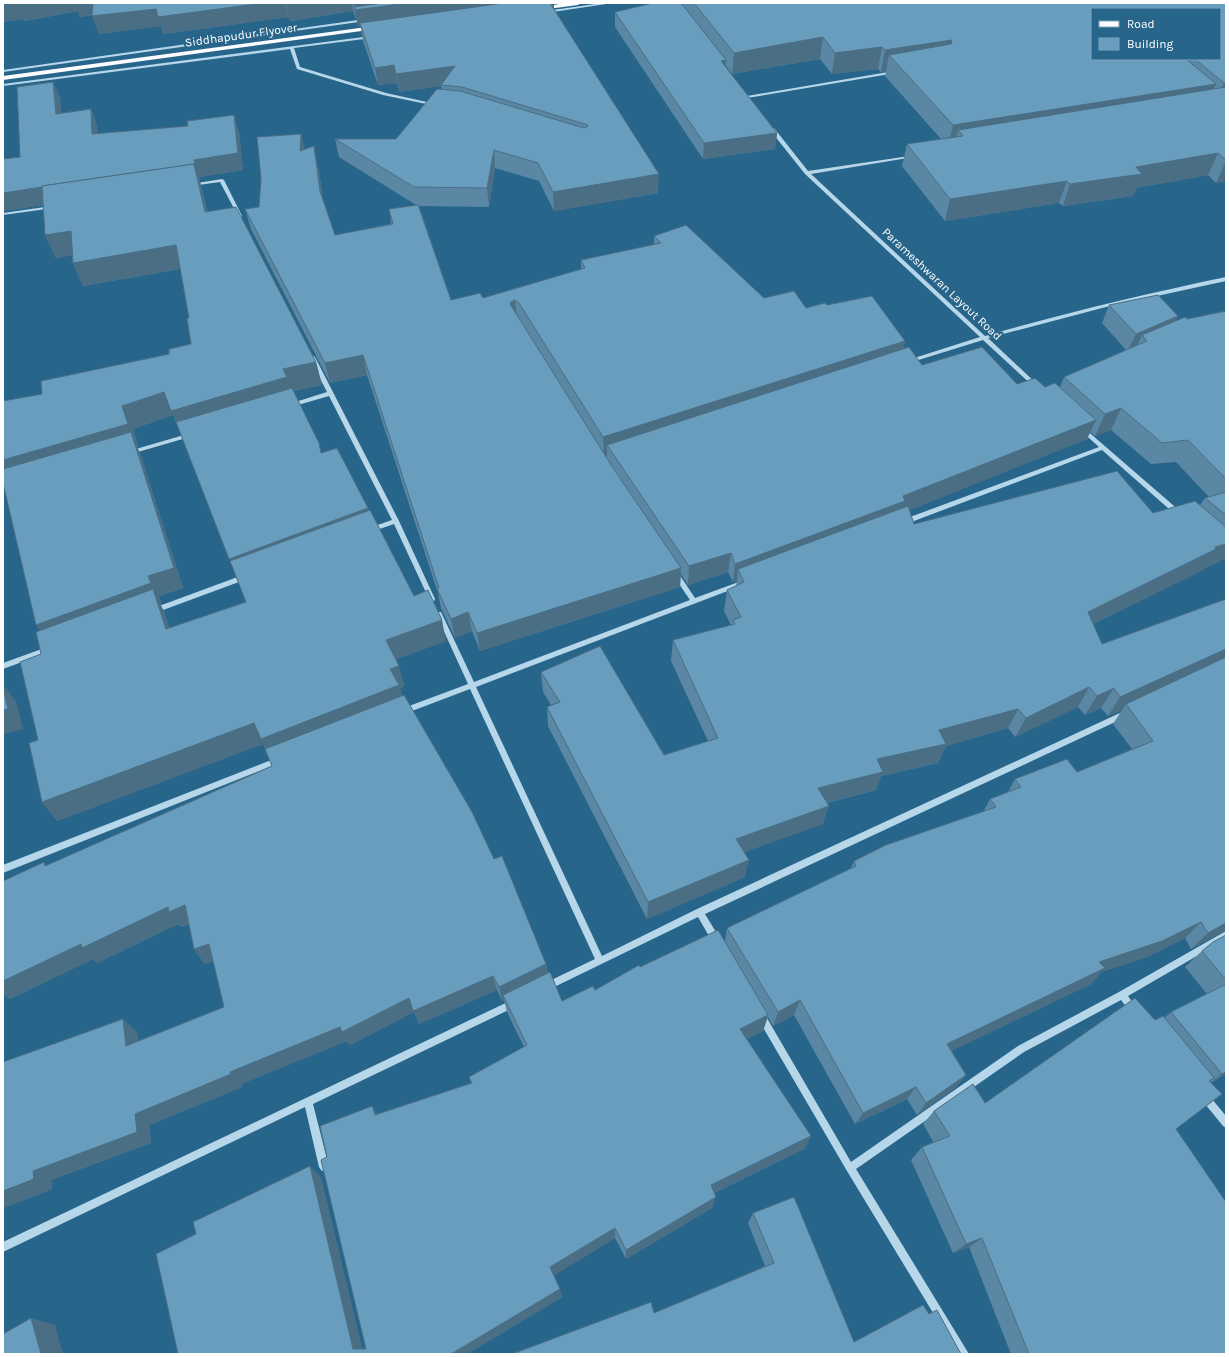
<svg xmlns="http://www.w3.org/2000/svg" width="1229" height="1357" font-family="Karla,sans-serif">
<rect width="100%" height="100%" fill="#28658b"/>
<g fill="none" stroke-linecap="round" stroke-linejoin="round">
<g fill="#b6d7ea" fill-rule="evenodd">
<path d="M 602,3 L 613,3 L 546,13 L 544,12 L 546,11 Z"/>
<path d="M 365,19 L 366,19 L 366,21 L 3,72 L 3,70 Z"/>
<path d="M 371,36 L 372,36 L 372,38 L 294,48 L 300,67 L 386,93 L 436,104 L 436,106 L 383,95 L 297,69 L 290,49 L 3,86 L 3,84 Z"/>
<path d="M 894,71 L 896,72 L 896,73 L 747,98 L 745,97 L 747,96 Z"/>
<path d="M 770,128 L 774,128 L 808,171 L 916,155 L 916,157 L 914,157 L 811,174 L 985,336 C 1065,313 1145,294 1226,277 L 1226,281 L 1106,307 L 988,338 L 1038,385 L 1039,386 L 1036,388 L 1034,387 L 983,340 L 912,362 L 908,362 L 908,360 L 980,337 L 805,174 L 770,130 Z"/>
<path d="M 222,179 L 224,180 L 242,216 L 242,217 L 238,216 L 220,182 L 191,186 L 189,185 L 191,184 Z"/>
<path d="M 52,206 L 54,206 L 54,208 L 3,215 L 3,213 Z"/>
<path d="M 312,355 L 315,357 L 399,521 L 435,599 L 434,601 L 432,602 L 429,599 L 394,524 L 371,532 L 368,530 L 369,528 L 392,520 L 329,396 L 291,407 L 288,405 L 289,404 L 327,392 L 309,357 Z"/>
<path d="M 1082,427 L 1084,428 L 1181,512 L 1182,514 L 1181,516 L 1177,516 L 1102,450 L 906,524 L 904,524 L 901,522 L 902,520 L 1099,447 L 1080,430 L 1080,428 Z"/>
<path d="M 191,433 L 193,434 L 193,436 L 131,454 L 128,452 L 129,451 Z"/>
<path d="M 673,571 L 677,571 L 695,598 L 744,580 L 747,582 L 746,584 L 476,687 L 602,956 L 697,909 L 1122,712 L 1128,712 L 1129,714 L 1128,716 L 705,914 L 719,937 L 720,940 L 719,943 L 716,944 L 713,943 L 698,917 L 546,991 L 543,990 L 542,987 L 543,984 L 595,959 L 470,689 L 404,714 L 401,713 L 400,711 L 401,709 L 468,684 L 436,614 L 437,612 L 441,612 L 474,682 L 690,600 L 673,575 L 672,573 Z"/>
<path d="M 243,575 L 247,575 L 248,577 L 247,579 L 155,613 L 151,613 L 150,611 L 151,609 Z"/>
<path d="M 50,646 L 52,647 L 53,649 L 52,651 L 3,669 L 3,663 Z"/>
<path d="M 279,757 L 282,758 L 283,760 L 282,762 L 3,873 L 3,865 Z"/>
<path d="M 1226,931 L 1226,939 L 1128,996 L 1138,1010 L 1137,1013 L 1134,1014 L 1131,1013 L 1121,1000 L 1024,1052 L 856,1169 L 969,1354 L 958,1354 L 847,1171 L 758,1019 L 757,1016 L 758,1013 L 761,1012 L 764,1013 L 851,1162 L 1018,1046 L 1119,992 Z"/>
<path d="M 514,999 L 517,1000 L 518,1003 L 517,1006 L 313,1104 L 329,1167 L 327,1170 L 324,1172 L 321,1170 L 319,1167 L 305,1107 L 3,1252 L 3,1242 Z"/>
<path d="M 1204,1092 L 1207,1093 L 1226,1116 L 1226,1128 L 1223,1126 L 1201,1099 L 1200,1096 L 1201,1093 Z"/>
</g>
<g fill="#fafcfe" fill-rule="evenodd">
<path d="M 565,3 L 581,3 L 578,5 L 540,10 L 537,8 Z"/>
<path d="M 374,26 L 376,27 L 376,29 L 3,80 L 3,76 Z"/>
</g>
</g>
<g fill="#5a87a3" fill-rule="evenodd">
<path d="M 3,3 L 555,3 L 554,3 L 554,8 L 658,193 L 554,211 L 539,181 L 495,168 L 489,207 L 419,206 L 451,300 L 483,298 L 581,269 L 581,260 L 654,245 L 654,236 L 764,298 L 806,308 L 827,305 L 905,341 L 903,349 L 922,365 L 1017,384 L 1045,387 L 1060,387 L 1064,377 L 1126,350 L 1102,323 L 1109,305 L 1176,321 L 1226,311 L 1226,558 L 1210,566 L 1204,568 L 1203,570 L 1093,624 L 1102,644 L 1226,599 L 1226,930 L 1191,949 L 1185,938 L 1147,957 L 1101,972 L 1091,984 L 951,1051 L 966,1075 L 955,1088 L 917,1115 L 907,1099 L 855,1124 L 794,1015 L 773,1026 L 768,1017 L 763,1031 L 747,1039 L 811,1136 L 804,1149 L 714,1193 L 712,1208 L 626,1259 L 615,1238 L 554,1275 L 562,1297 L 467,1354 L 178,1354 L 196,1234 L 310,1166 L 321,1178 L 362,1349 L 366,1349 L 327,1157 L 372,1106 L 377,1114 L 471,1083 L 469,1077 L 524,1047 L 507,1012 L 504,1000 L 502,1001 L 497,990 L 419,1024 L 414,1012 L 350,1045 L 347,1041 L 241,1084 L 242,1087 L 149,1125 L 151,1143 L 51,1180 L 52,1189 L 3,1208 L 3,1062 L 137,1032 L 138,1041 L 224,1007 L 213,961 L 205,964 L 194,949 L 189,924 L 181,927 L 178,924 L 97,963 L 93,959 L 10,999 L 5,995 L 3,996 L 3,881 L 47,865 L 272,766 L 263,744 L 57,821 L 42,802 L 38,740 L 41,654 L 40,631 L 42,394 L 169,354 L 191,344 L 189,318 L 180,269 L 83,286 L 73,263 L 72,255 L 56,258 L 45,235 L 43,205 L 3,211 L 20,157 L 53,82 L 60,98 L 61,113 L 91,109 L 97,126 L 97,134 L 239,132 L 243,170 L 199,177 L 207,211 L 316,362 L 322,385 L 293,391 L 321,452 L 368,508 L 369,511 L 414,596 L 446,641 L 396,659 L 404,686 L 400,688 L 402,696 L 494,859 L 546,964 L 548,974 L 562,1001 L 595,990 L 640,967 L 725,941 L 727,928 L 851,868 L 854,861 L 983,812 L 990,799 L 1008,792 L 1015,779 L 1077,772 L 1132,749 L 1113,724 L 1122,710 L 1108,716 L 1101,708 L 1085,715 L 1078,707 L 1015,737 L 1008,728 L 946,746 L 938,763 L 881,776 L 876,790 L 827,803 L 823,824 L 744,852 L 745,877 L 647,919 L 548,726 L 547,707 L 551,705 L 543,692 L 541,672 L 664,755 L 708,741 L 671,661 L 673,640 L 731,625 L 724,611 L 727,590 L 736,586 L 737,581 L 733,582 L 728,572 L 688,585 L 681,574 L 680,587 L 480,651 L 472,631 L 455,638 L 441,608 L 438,593 L 367,375 L 330,383 L 251,229 L 245,209 L 259,207 L 305,149 L 318,166 L 323,199 L 335,235 L 391,224 L 389,209 L 416,205 L 339,157 L 335,139 L 396,139 L 441,90 L 441,86 L 399,92 L 397,83 L 378,85 L 363,41 L 361,27 L 358,27 L 357,19 L 356,19 L 353,11 L 290,21 L 289,17 L 163,34 L 161,26 L 99,34 L 92,15 L 80,17 L 78,11 L 25,21 L 24,19 L 3,22 ZM 173,415 L 246,602 L 169,628 L 164,611 L 160,604 L 161,603 L 159,596 L 183,588 L 140,453 L 137,447 L 138,446 L 133,429 ZM 1111,430 L 1151,464 L 1176,462 L 1209,497 L 1205,498 L 1200,505 L 1153,513 L 914,524 L 909,510 L 1087,439 L 1090,432 L 1095,436 Z"/>
<path d="M 682,3 L 1226,3 L 1226,181 L 1216,183 L 1208,175 L 1136,188 L 1133,196 L 1063,206 L 1059,203 L 945,221 L 902,166 L 907,144 L 941,139 L 885,76 L 886,71 L 881,72 L 878,69 L 832,74 L 820,59 L 732,74 L 726,66 L 726,68 L 777,133 L 775,149 L 703,159 L 615,27 L 615,12 L 682,5 ZM 1220,9 L 1220,59 L 1092,59 Z"/>
<path d="M 1226,935 L 1226,1074 L 1211,1083 L 1176,1129 L 1226,1354 L 1011,1354 L 969,1247 L 953,1253 L 911,1160 L 922,1147 L 934,1143 L 923,1124 L 934,1111 L 985,1103 L 1155,1020 L 1164,1018 L 1171,1012 L 1207,994 L 1185,967 L 1202,951 Z"/>
<path d="M 753,1213 L 854,1342 L 929,1314 L 961,1354 L 512,1354 L 654,1313 L 765,1266 L 748,1223 Z"/>
</g>
<g fill="#4a6e84">
<path d="M 9,3 L 95,3 L 99,14 L 80,17 L 78,11 L 25,21 L 24,19 L 3,22 L 3,4 Z"/>
<path d="M 264,3 L 285,3 L 289,17 L 163,34 L 161,26 L 99,34 L 92,16 L 156,9 Z"/>
<path d="M 289,3 L 352,3 L 353,11 L 290,21 L 286,4 Z"/>
<path d="M 353,3 L 555,3 L 554,3 L 554,14 L 360,23 L 361,27 L 358,27 L 355,10 L 354,7 L 357,19 L 356,19 Z"/>
<path d="M 823,37 L 820,59 L 732,74 L 734,53 Z"/>
<path d="M 952,40 L 947,61 L 889,55 L 886,71 L 881,72 L 885,50 Z"/>
<path d="M 882,47 L 878,69 L 832,74 L 835,53 Z"/>
<path d="M 726,60 L 725,75 L 721,61 Z"/>
<path d="M 394,65 L 397,83 L 378,85 L 375,68 Z"/>
<path d="M 455,66 L 441,85 L 441,86 L 399,92 L 396,74 Z"/>
<path d="M 53,82 L 60,98 L 63,131 L 56,114 Z"/>
<path d="M 1224,83 L 1226,83 L 1226,102 L 1214,104 Z"/>
<path d="M 1216,84 L 1207,105 L 963,136 L 958,130 L 954,146 L 948,147 L 953,125 Z"/>
<path d="M 91,109 L 97,126 L 99,151 L 92,134 Z"/>
<path d="M 234,115 L 239,132 L 243,170 L 199,177 L 212,235 L 205,212 L 198,181 L 3,211 L 3,193 L 194,160 Z"/>
<path d="M 777,133 L 775,149 L 703,159 L 704,143 Z"/>
<path d="M 301,134 L 306,154 L 300,151 Z"/>
<path d="M 314,146 L 318,166 L 325,211 L 320,191 Z"/>
<path d="M 494,150 L 495,168 L 489,207 L 487,188 Z"/>
<path d="M 1218,153 L 1208,175 L 1136,188 L 1133,196 L 1063,206 L 1070,184 L 1136,167 Z"/>
<path d="M 1226,161 L 1226,181 L 1216,183 Z"/>
<path d="M 659,174 L 658,193 L 554,211 L 553,192 Z"/>
<path d="M 1067,181 L 1059,203 L 945,221 L 950,199 Z"/>
<path d="M 71,231 L 80,254 L 56,258 L 45,235 Z"/>
<path d="M 176,245 L 184,268 L 83,286 L 73,263 Z"/>
<path d="M 515,300 L 517,321 L 510,304 L 511,302 Z"/>
<path d="M 1178,316 L 1170,334 L 1147,341 L 1142,335 L 1136,348 L 1127,352 L 1136,334 Z"/>
<path d="M 905,341 L 900,361 L 607,445 L 607,456 L 604,457 L 603,437 Z"/>
<path d="M 363,355 L 367,375 L 330,383 L 325,363 Z"/>
<path d="M 316,362 L 322,385 L 291,391 L 181,434 L 173,415 L 133,429 L 138,446 L 137,447 L 140,453 L 183,588 L 159,596 L 161,603 L 160,604 L 164,611 L 177,650 L 49,645 L 36,625 L 3,478 L 3,460 L 122,406 L 164,392 Z"/>
<path d="M 1121,408 L 1111,430 L 1095,436 L 1105,414 Z"/>
<path d="M 1096,420 L 1087,439 L 901,514 L 738,569 L 737,581 L 733,582 L 735,564 L 903,496 Z"/>
<path d="M 368,508 L 372,526 L 236,576 L 229,559 Z"/>
<path d="M 1226,544 L 1226,558 L 1210,566 L 1204,568 L 1203,570 L 1076,632 L 1088,612 L 1215,547 Z"/>
<path d="M 731,553 L 728,572 L 688,585 L 689,566 Z"/>
<path d="M 681,568 L 680,587 L 480,651 L 477,633 Z"/>
<path d="M 468,612 L 472,631 L 455,638 L 451,619 Z"/>
<path d="M 442,620 L 446,641 L 392,661 L 386,640 Z"/>
<path d="M 1226,649 L 1226,663 L 1126,704 L 1122,710 L 1108,716 L 1120,697 Z"/>
<path d="M 399,666 L 404,686 L 400,688 L 405,706 L 270,759 L 263,744 L 57,821 L 42,802 Z"/>
<path d="M 3,684 L 17,703 L 23,729 L 3,734 Z"/>
<path d="M 1089,687 L 1078,707 L 1015,737 L 1026,718 Z"/>
<path d="M 1114,688 L 1101,708 L 1085,715 L 1097,696 Z"/>
<path d="M 1018,709 L 1008,728 L 946,746 L 938,763 L 881,776 L 876,790 L 813,806 L 818,788 L 877,759 L 939,730 Z"/>
<path d="M 829,806 L 823,824 L 733,856 L 736,839 Z"/>
<path d="M 749,860 L 745,877 L 647,919 L 648,902 Z"/>
<path d="M 185,905 L 196,920 L 181,927 L 178,924 L 97,963 L 93,959 L 10,999 L 5,995 L 3,996 L 3,981 L 81,944 L 168,907 Z"/>
<path d="M 1201,922 L 1185,938 L 1147,957 L 1101,972 L 1091,984 L 937,1058 L 947,1044 L 1099,962 Z"/>
<path d="M 1226,923 L 1226,930 L 1191,949 L 1208,933 Z"/>
<path d="M 209,944 L 220,959 L 205,964 L 194,949 Z"/>
<path d="M 546,964 L 548,979 L 503,995 L 504,1000 L 502,1001 L 499,987 Z"/>
<path d="M 493,976 L 497,990 L 419,1024 L 414,1012 L 350,1045 L 347,1041 L 241,1084 L 242,1087 L 149,1125 L 151,1143 L 51,1180 L 52,1189 L 3,1208 L 3,1191 L 33,1171 L 135,1114 L 230,1072 L 409,998 Z"/>
<path d="M 800,1000 L 794,1015 L 773,1026 L 778,1012 Z"/>
<path d="M 768,1015 L 763,1031 L 736,1045 L 740,1029 Z"/>
<path d="M 123,1019 L 137,1032 L 140,1058 L 126,1046 Z"/>
<path d="M 1226,1072 L 1226,1074 L 1204,1087 L 1222,1074 Z"/>
<path d="M 966,1075 L 955,1088 L 917,1115 L 926,1103 Z"/>
<path d="M 916,1087 L 907,1099 L 855,1124 L 863,1113 Z"/>
<path d="M 372,1106 L 381,1120 L 375,1115 Z"/>
<path d="M 811,1136 L 804,1149 L 707,1196 L 711,1185 Z"/>
<path d="M 310,1166 L 321,1178 L 363,1354 L 353,1349 Z"/>
<path d="M 716,1197 L 712,1208 L 626,1259 L 626,1250 Z"/>
<path d="M 615,1228 L 615,1238 L 553,1276 L 550,1267 Z"/>
<path d="M 982,1238 L 969,1247 L 953,1253 L 966,1244 Z"/>
<path d="M 560,1289 L 562,1297 L 467,1354 L 451,1354 Z"/>
<path d="M 31,1318 L 55,1325 L 63,1354 L 41,1354 Z"/>
</g>
<g fill="#699dbd" stroke="#4a6e84">
<path d="M 93,3 L 264,3 L 158,17 L 156,9 L 92,16 Z"/>
<path d="M 383,3 L 407,3 L 355,10 L 354,7 Z"/>
<path d="M 504,3 L 550,3 L 659,174 L 553,192 L 538,163 L 494,150 L 487,188 L 414,187 L 335,139 L 396,139 L 437,89 L 460,91 L 584,128 L 587,127 L 588,125 L 462,87 L 441,85 L 455,66 L 396,74 L 394,65 L 375,68 L 360,23 Z"/>
<path d="M 653,3 L 681,3 L 726,60 L 721,61 L 777,133 L 704,143 L 615,12 Z"/>
<path d="M 694,3 L 1226,3 L 1226,83 L 1224,83 L 1195,59 L 1220,59 L 1220,9 L 1092,9 L 1092,59 L 1186,59 L 1216,84 L 953,125 L 889,55 L 951,44 L 952,40 L 885,50 L 882,47 L 835,53 L 823,37 L 734,53 Z"/>
<path d="M 53,82 L 56,114 L 91,109 L 92,134 L 188,126 L 187,121 L 234,115 L 238,153 L 194,160 L 195,164 L 42,186 L 42,187 L 3,193 L 3,159 L 20,157 L 17,87 Z"/>
<path d="M 1226,87 L 1226,160 L 1218,153 L 1136,167 L 1142,174 L 1070,184 L 1067,181 L 950,199 L 907,144 L 963,136 L 958,130 Z"/>
<path d="M 301,134 L 300,151 L 314,146 L 320,191 L 335,235 L 393,224 L 389,209 L 418,205 L 451,300 L 480,293 L 483,298 L 585,268 L 581,260 L 661,243 L 654,236 L 686,225 L 764,298 L 794,291 L 806,308 L 825,303 L 827,305 L 872,296 L 905,341 L 603,437 L 519,303 L 515,300 L 511,302 L 510,304 L 613,468 L 681,568 L 477,633 L 468,612 L 451,619 L 437,589 L 439,588 L 363,355 L 325,363 L 245,209 L 259,207 L 261,179 L 257,137 Z"/>
<path d="M 194,164 L 205,212 L 236,207 L 316,362 L 283,369 L 287,377 L 171,411 L 164,392 L 122,406 L 128,424 L 3,460 L 3,401 L 42,394 L 41,381 L 169,354 L 169,349 L 191,344 L 187,318 L 189,318 L 176,245 L 73,263 L 71,231 L 45,235 L 42,186 Z"/>
<path d="M 1158,295 L 1178,316 L 1136,334 L 1109,305 Z"/>
<path d="M 1226,311 L 1226,479 L 1188,440 L 1162,443 L 1121,408 L 1105,414 L 1064,377 L 1147,341 L 1142,335 L 1185,317 L 1187,319 Z"/>
<path d="M 909,347 L 922,365 L 982,347 L 1017,384 L 1035,378 L 1045,387 L 1055,383 L 1096,420 L 903,496 L 905,501 L 735,564 L 731,553 L 689,566 L 607,445 Z"/>
<path d="M 292,388 L 319,443 L 321,453 L 337,448 L 368,508 L 229,559 L 176,422 Z"/>
<path d="M 131,432 L 174,568 L 148,576 L 151,583 L 36,625 L 3,483 L 3,469 Z"/>
<path d="M 1117,471 L 1153,513 L 1195,501 L 1226,527 L 1226,544 L 1215,547 L 1216,549 L 1088,612 L 1102,644 L 1226,599 L 1226,649 L 1120,697 L 1114,688 L 1097,696 L 1089,687 L 1026,718 L 1018,709 L 939,730 L 946,744 L 877,759 L 883,772 L 818,788 L 829,806 L 736,839 L 749,860 L 648,902 L 547,707 L 560,702 L 541,672 L 600,646 L 664,755 L 718,738 L 673,640 L 735,624 L 733,620 L 741,617 L 727,590 L 744,582 L 738,569 L 908,506 L 914,524 Z"/>
<path d="M 1226,492 L 1226,515 L 1205,498 Z"/>
<path d="M 370,510 L 414,596 L 428,590 L 442,620 L 386,640 L 399,666 L 390,669 L 399,685 L 261,739 L 254,723 L 42,802 L 29,743 L 38,740 L 20,662 L 41,654 L 36,632 L 153,589 L 166,629 L 246,602 L 230,561 Z"/>
<path d="M 1226,657 L 1226,923 L 1208,933 L 1201,922 L 1162,941 L 1099,962 L 1105,968 L 947,1044 L 966,1075 L 926,1103 L 916,1087 L 863,1113 L 800,1000 L 778,1012 L 727,928 L 856,866 L 854,861 L 886,845 L 996,807 L 990,799 L 1021,787 L 1015,779 L 1067,759 L 1077,772 L 1153,741 L 1126,704 Z"/>
<path d="M 3,688 L 8,709 L 3,710 Z"/>
<path d="M 404,695 L 472,812 L 494,859 L 502,856 L 546,964 L 499,987 L 493,976 L 413,1011 L 409,998 L 342,1032 L 340,1027 L 230,1072 L 231,1074 L 135,1114 L 137,1132 L 33,1171 L 34,1179 L 3,1191 L 3,1062 L 123,1019 L 126,1046 L 224,1007 L 209,944 L 194,949 L 185,905 L 169,912 L 168,907 L 82,948 L 81,944 L 3,981 L 3,881 L 44,862 L 45,866 L 272,766 L 265,749 Z"/>
<path d="M 718,930 L 768,1015 L 740,1029 L 811,1136 L 711,1185 L 716,1197 L 626,1250 L 615,1228 L 550,1267 L 560,1289 L 451,1354 L 178,1354 L 156,1254 L 196,1234 L 193,1222 L 310,1166 L 353,1349 L 366,1349 L 321,1160 L 327,1157 L 320,1126 L 372,1106 L 375,1115 L 472,1083 L 469,1077 L 527,1045 L 503,995 L 550,972 L 562,1001 L 593,986 L 595,990 L 639,965 L 640,967 Z"/>
<path d="M 1226,935 L 1226,980 L 1202,951 L 1213,942 Z"/>
<path d="M 1226,984 L 1226,1072 L 1222,1074 L 1171,1012 Z"/>
<path d="M 1135,998 L 1155,1020 L 1163,1016 L 1214,1078 L 1209,1081 L 1222,1094 L 1176,1129 L 1226,1202 L 1226,1354 L 1029,1354 L 982,1238 L 966,1244 L 922,1147 L 950,1136 L 934,1111 L 973,1084 L 985,1103 Z"/>
<path d="M 794,1197 L 854,1342 L 923,1305 L 929,1314 L 937,1310 L 961,1354 L 512,1354 L 651,1302 L 654,1313 L 774,1263 L 753,1213 Z"/>
<path d="M 31,1318 L 41,1354 L 3,1354 L 3,1334 Z"/>
</g>
<g text-anchor="middle" dominant-baseline="central" stroke-width="4" stroke-linejoin="round" paint-order="stroke">
<g font-size="12" fill="#fff" stroke="#28658b">
<text transform="translate(241 35) rotate(-8)">Siddhapudur Flyover</text>
<text transform="translate(942 284) rotate(43)">Parameshwaran Layout Road</text>
</g>
</g>
<rect width="1229" height="1357" fill="none" stroke="#ffffff" stroke-width="8"/>
<rect x="1091" y="8" width="130" height="52" fill="#28658b" stroke="#7ea3b9"/>
<rect x="1099" y="21" width="20" height="6" fill="#fafcfe" stroke="#7ea3b9"/>
<text x="1127" y="28" font-size="12" fill="#ffffff">Road</text>
<rect x="1099" y="38" width="20" height="12" fill="#699dbd" stroke="#7ea3b9"/>
<text x="1127" y="48" font-size="12" fill="#ffffff">Building</text>
</svg>
